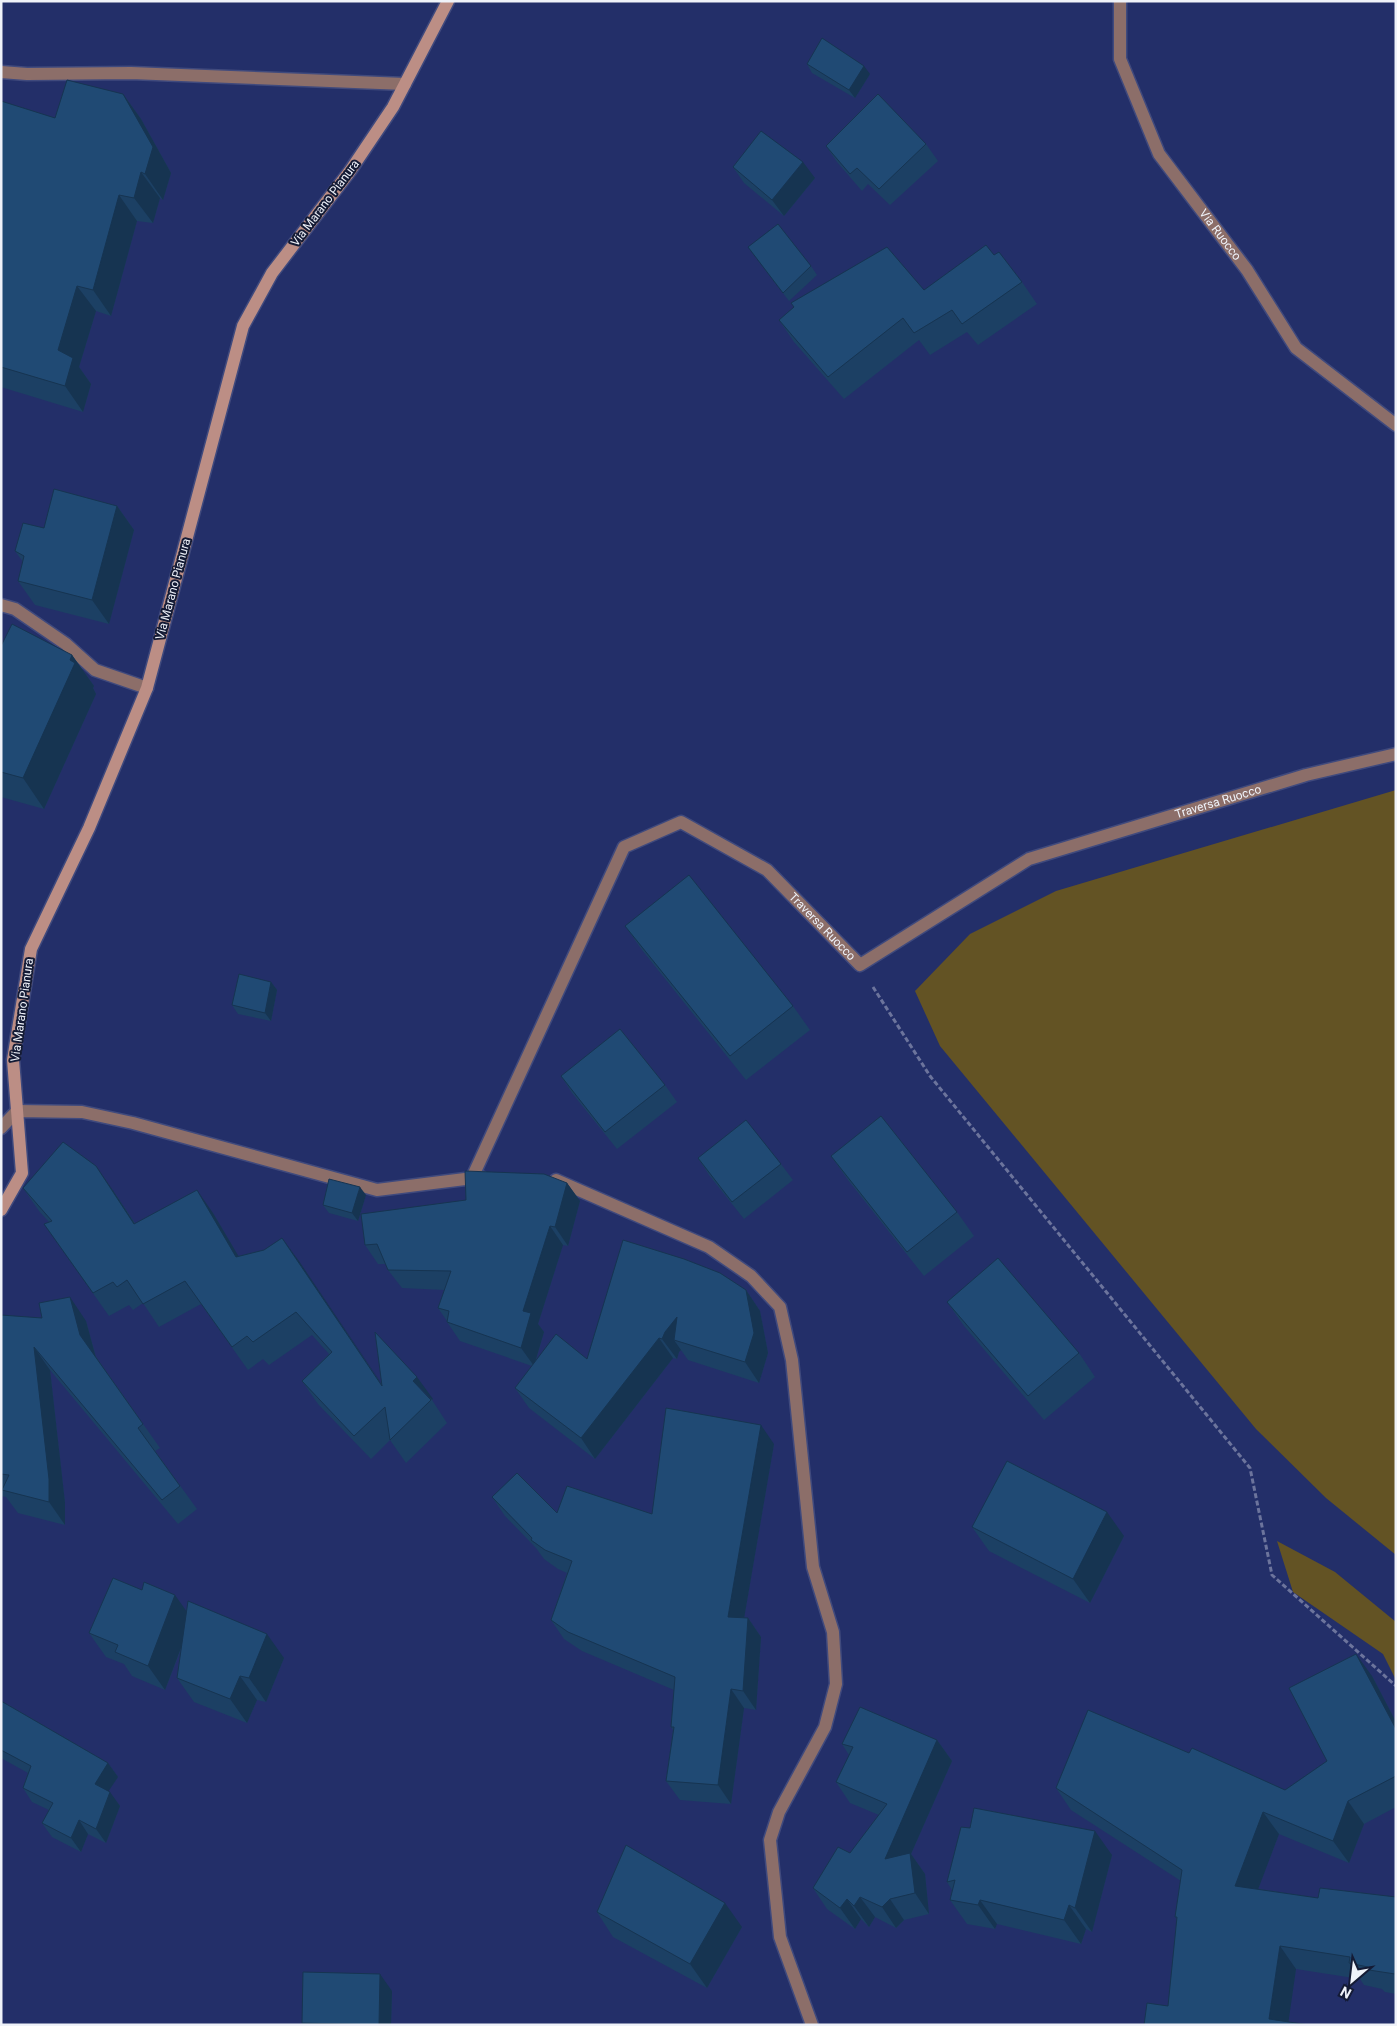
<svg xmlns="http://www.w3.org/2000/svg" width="1397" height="2026" font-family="Roboto,sans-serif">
<rect width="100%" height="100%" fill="#232f69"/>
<g fill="#635324">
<path d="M 1396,790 L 1396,1555 L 1326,1498 L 1256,1429 L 940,1046 L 915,991 L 970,934 L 1056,891 Z"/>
<path d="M 1277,1541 L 1335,1572 L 1396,1622 L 1396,1680 L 1383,1654 L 1293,1592 Z"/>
</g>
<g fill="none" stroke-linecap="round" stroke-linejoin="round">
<defs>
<g id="street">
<path id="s1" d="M 1120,1 L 1120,59 L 1159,154 L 1247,270 L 1296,348 L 1396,425"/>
<path d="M 1,72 L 27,74 L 131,73 L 405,84"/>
<path d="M 1,605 L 15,609 L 66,644 L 95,670 L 147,688"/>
<path d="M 1,1128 L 17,1111 L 82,1112 L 133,1123 L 377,1190 L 481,1177"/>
<path id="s2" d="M 472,1178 L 624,847 L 681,822 L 767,870 L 860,965 L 1029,859 L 1306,775 L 1396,754"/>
<path d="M 556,1180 L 709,1247 L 751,1276 L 780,1307 L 792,1360 L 813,1567 L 833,1632 L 836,1684 L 825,1727 L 779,1812 L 770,1840 L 780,1937 L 812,2025"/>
</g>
<path id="secondary" d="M 1,1210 L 22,1173 L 13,1060 L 31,949 L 89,828 L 147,688 L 243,326 L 272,273 L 350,171 L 393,107 L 448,1"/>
</defs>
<use href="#street" stroke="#404a7d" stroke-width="15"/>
<use href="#secondary" stroke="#404a7d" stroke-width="15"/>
<path stroke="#6c749c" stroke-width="3" stroke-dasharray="5 2.5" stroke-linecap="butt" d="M 873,987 L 930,1076 L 1250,1468 L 1272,1575 L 1396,1686"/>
<use href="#street" stroke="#8c6e69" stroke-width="12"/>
<use href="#secondary" stroke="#bc8e85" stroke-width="12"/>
</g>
<g fill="#1c4064">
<path d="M 807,64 L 870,74 L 855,98 L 812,73 Z"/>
<path d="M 123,94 L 141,119 L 171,173 L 163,200 L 160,198 L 153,223 L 137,221 L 111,316 L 96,311 L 79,367 L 91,384 L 83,412 L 1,387 L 1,101 L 55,118 Z"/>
<path d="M 926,144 L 938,161 L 890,205 L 868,184 L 862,191 L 837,162 L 826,146 Z"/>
<path d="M 733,167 L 815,178 L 784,216 L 744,183 Z"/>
<path d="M 748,247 L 811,266 L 817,275 L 789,301 Z"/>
<path d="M 994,255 L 1022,282 L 1037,304 L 978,345 L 967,332 L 930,355 L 919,340 L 844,399 L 794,342 L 779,320 L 924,290 Z"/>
<path d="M 117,506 L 134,530 L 109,624 L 35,605 L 18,581 L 23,562 L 15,551 L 44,528 Z"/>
<path d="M 1,646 L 72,655 L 94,686 L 93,688 L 96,694 L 44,809 L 1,797 Z"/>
<path d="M 625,926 L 793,1006 L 810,1030 L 746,1080 L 642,950 Z"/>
<path d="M 271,982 L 277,990 L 271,1021 L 238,1014 L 232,1005 Z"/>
<path d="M 561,1076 L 665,1085 L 677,1102 L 617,1149 L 572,1093 Z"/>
<path d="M 831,1156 L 957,1212 L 974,1236 L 924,1276 L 848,1180 Z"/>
<path d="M 698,1158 L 781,1164 L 793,1180 L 744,1219 L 709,1175 Z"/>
<path d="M 567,1183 L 580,1201 L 568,1246 L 563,1245 L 538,1324 L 544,1332 L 536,1360 L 587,1359 L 746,1290 L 760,1311 L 768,1353 L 759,1383 L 688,1360 L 681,1350 L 679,1352 L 677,1359 L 673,1358 L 595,1459 L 529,1408 L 515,1388 L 532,1366 L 460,1341 L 447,1322 L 447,1321 L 438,1308 L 445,1290 L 402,1288 L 388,1270 L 386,1264 L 378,1264 L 365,1245 L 466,1200 Z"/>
<path d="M 23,1188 L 112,1189 L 135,1223 L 213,1213 L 238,1256 L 264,1250 L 282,1238 L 382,1385 L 433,1399 L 432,1400 L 447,1423 L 406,1463 L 390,1440 L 371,1459 L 318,1404 L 302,1381 L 329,1354 L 312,1335 L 269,1365 L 263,1359 L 248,1370 L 201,1304 L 159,1327 L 143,1303 L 133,1310 L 129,1305 L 109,1316 L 44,1224 L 49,1222 L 39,1211 Z"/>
<path d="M 366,1195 L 358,1221 L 329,1213 L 323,1205 Z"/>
<path d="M 947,1302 L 1079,1353 L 1095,1377 L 1044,1420 L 964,1326 Z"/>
<path d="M 1,1315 L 86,1321 L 96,1357 L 160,1448 L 155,1451 L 197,1509 L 178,1524 L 50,1370 L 65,1503 L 65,1525 L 18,1513 L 6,1497 L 1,1496 Z"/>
<path d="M 774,1444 L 744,1618 L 748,1618 L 761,1637 L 756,1710 L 744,1708 L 731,1804 L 680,1800 L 666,1781 L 673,1730 L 671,1727 L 674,1690 L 582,1651 L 564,1639 L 551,1620 L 567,1573 L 558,1569 L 544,1559 L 536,1548 L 505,1516 L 492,1497 L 557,1513 L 652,1514 Z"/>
<path d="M 972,1527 L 1124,1536 L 1090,1603 L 989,1551 Z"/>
<path d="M 187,1612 L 284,1658 L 266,1702 L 257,1700 L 247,1723 L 194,1702 L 177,1678 L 182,1647 L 165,1690 L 132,1676 L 124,1664 L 106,1657 L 89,1633 Z"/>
<path d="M 1372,1676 L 1396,1722 L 1396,1807 L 1364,1824 L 1349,1863 L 1279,1834 L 1258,1889 L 1318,1898 L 1396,1897 L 1396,1994 L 1385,1992 L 1382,1989 L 1364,1985 L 1360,1979 L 1296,1969 L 1288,2022 L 1168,2006 L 1177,1919 L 1175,1917 L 1181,1881 L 1071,1810 L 1056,1788 L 1189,1753 L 1285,1790 L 1327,1761 Z"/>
<path d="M 1,1701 L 108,1763 L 118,1777 L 108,1791 L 120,1806 L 106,1843 L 88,1834 L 81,1852 L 52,1837 L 42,1823 L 49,1810 L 32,1802 L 23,1788 L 28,1773 L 1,1758 Z"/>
<path d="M 937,1740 L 952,1761 L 911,1854 L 925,1874 L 929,1914 L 904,1920 L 896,1928 L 875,1917 L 869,1927 L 861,1919 L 855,1929 L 827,1909 L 813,1888 L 850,1853 L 879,1815 L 850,1803 L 836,1782 L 849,1755 L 842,1744 Z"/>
<path d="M 961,1827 L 1112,1855 L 1092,1932 L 1086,1929 L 1081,1944 L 997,1924 L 995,1929 L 967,1924 L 950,1900 L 952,1890 L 947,1882 Z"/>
<path d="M 597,1912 L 742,1927 L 707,1988 L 613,1937 Z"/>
<path d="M 392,1991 L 391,2025 L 303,2025 L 302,2023 Z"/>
</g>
<g fill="#163451">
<path d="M 864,66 L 870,74 L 855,98 L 849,90 Z"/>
<path d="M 123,94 L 141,119 L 171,173 L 163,200 L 145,174 Z"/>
<path d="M 803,162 L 815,178 L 784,216 L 772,200 Z"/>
<path d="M 141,172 L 160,198 L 153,223 L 134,198 Z"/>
<path d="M 119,195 L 137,221 L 111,316 L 93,290 Z"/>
<path d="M 77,286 L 96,311 L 79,367 L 91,384 L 83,412 L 65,386 L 58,350 Z"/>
<path d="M 117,506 L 134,530 L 109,624 L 92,600 Z"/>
<path d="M 72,655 L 94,686 L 93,688 L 96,694 L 44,809 L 23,778 Z"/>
<path d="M 271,982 L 277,990 L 271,1021 L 265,1013 Z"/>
<path d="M 96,1166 L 112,1189 L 150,1247 L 134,1224 Z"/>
<path d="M 567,1183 L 580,1201 L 568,1246 L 555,1227 Z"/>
<path d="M 360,1187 L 366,1195 L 358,1221 L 352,1213 Z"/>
<path d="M 197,1190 L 213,1213 L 252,1279 L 236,1257 Z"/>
<path d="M 550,1226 L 563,1245 L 538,1324 L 544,1332 L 534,1366 L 521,1348 L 523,1311 Z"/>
<path d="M 282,1238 L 299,1261 L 398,1408 Z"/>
<path d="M 746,1290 L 760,1311 L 768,1353 L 759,1383 L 745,1362 Z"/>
<path d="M 70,1297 L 86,1321 L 96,1358 L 80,1335 Z"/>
<path d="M 677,1317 L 674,1340 L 681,1350 L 679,1352 L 677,1359 L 662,1339 L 665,1332 Z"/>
<path d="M 659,1338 L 673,1358 L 595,1459 L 581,1438 Z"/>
<path d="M 34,1347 L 50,1370 L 65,1503 L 65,1525 L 49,1502 Z"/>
<path d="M 417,1377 L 433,1399 L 432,1400 L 413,1381 Z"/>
<path d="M 761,1425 L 774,1444 L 741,1636 L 728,1617 Z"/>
<path d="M 1107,1512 L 1124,1536 L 1090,1603 L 1073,1579 Z"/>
<path d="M 175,1595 L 192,1619 L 165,1690 L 148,1666 Z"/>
<path d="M 748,1618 L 761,1637 L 756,1710 L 743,1691 Z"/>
<path d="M 267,1634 L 284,1658 L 266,1702 L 249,1678 Z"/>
<path d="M 1356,1654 L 1372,1676 L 1396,1722 L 1396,1729 Z"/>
<path d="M 240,1676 L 257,1700 L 247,1723 L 230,1699 Z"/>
<path d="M 731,1689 L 744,1708 L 731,1804 L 718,1785 Z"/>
<path d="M 937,1740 L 952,1761 L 911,1854 L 925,1874 L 929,1914 L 915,1893 L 885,1859 Z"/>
<path d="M 108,1763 L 118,1777 L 104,1798 L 95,1784 Z"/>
<path d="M 110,1792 L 120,1806 L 106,1843 L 96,1829 Z"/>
<path d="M 1348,1801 L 1364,1824 L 1349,1863 L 1333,1841 Z"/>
<path d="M 1263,1812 L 1279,1834 L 1251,1908 L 1235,1886 Z"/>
<path d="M 79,1820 L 88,1834 L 81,1852 L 71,1838 Z"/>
<path d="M 1095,1831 L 1112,1855 L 1092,1932 L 1075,1908 Z"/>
<path d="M 860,1897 L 875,1917 L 869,1927 L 854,1906 Z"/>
<path d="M 847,1899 L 861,1919 L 855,1929 L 840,1908 Z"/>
<path d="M 890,1899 L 904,1920 L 896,1928 L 882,1907 Z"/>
<path d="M 980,1900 L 997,1924 L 995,1929 L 978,1905 Z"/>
<path d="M 725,1903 L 742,1927 L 707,1988 L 690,1964 Z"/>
<path d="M 1069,1905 L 1086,1929 L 1081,1944 L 1064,1920 Z"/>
<path d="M 1280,1946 L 1296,1969 L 1288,2025 L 1269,2019 Z"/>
<path d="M 380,1974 L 392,1991 L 391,2025 L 379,2025 Z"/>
</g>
<g fill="#204a74" stroke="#163451">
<path d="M 822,38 L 864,66 L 849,90 L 807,64 Z"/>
<path d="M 67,80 L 123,94 L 153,147 L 145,174 L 141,172 L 134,198 L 119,195 L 93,290 L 77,286 L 58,350 L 73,358 L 65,386 L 1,367 L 1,101 L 55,118 Z"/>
<path d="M 878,94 L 926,144 L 879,189 L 857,168 L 850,174 L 826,146 Z"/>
<path d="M 761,131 L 803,162 L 772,200 L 733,167 Z"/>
<path d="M 778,224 L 811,266 L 783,293 L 748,247 Z"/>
<path d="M 986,245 L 994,255 L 999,252 L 1022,282 L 962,324 L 952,310 L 914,333 L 903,318 L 828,377 L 779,320 L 794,307 L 791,303 L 887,247 L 924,290 Z"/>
<path d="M 54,489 L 117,506 L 92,600 L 18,581 L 24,556 L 15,551 L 23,523 L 44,528 Z"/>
<path d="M 12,624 L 72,655 L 70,660 L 75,663 L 23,778 L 1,772 L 1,646 Z"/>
<path d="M 689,875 L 793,1006 L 730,1056 L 625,926 Z"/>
<path d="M 239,974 L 271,982 L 265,1013 L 232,1005 Z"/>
<path d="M 620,1029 L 665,1085 L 605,1132 L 561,1076 Z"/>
<path d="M 881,1116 L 957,1212 L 907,1252 L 831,1156 Z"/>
<path d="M 746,1120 L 781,1164 L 732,1202 L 698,1158 Z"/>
<path d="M 63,1142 L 96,1166 L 134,1224 L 197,1190 L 236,1257 L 264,1250 L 282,1238 L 382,1386 L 375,1332 L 417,1377 L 413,1381 L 431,1400 L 390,1440 L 385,1407 L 354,1436 L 302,1381 L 332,1352 L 296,1312 L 253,1342 L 247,1336 L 232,1347 L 185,1281 L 143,1304 L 127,1280 L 117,1287 L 113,1282 L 93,1293 L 44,1224 L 52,1221 L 23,1188 Z"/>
<path d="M 465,1171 L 544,1174 L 567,1183 L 555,1227 L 550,1226 L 523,1311 L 531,1313 L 521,1348 L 447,1322 L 449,1311 L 438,1308 L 451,1271 L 388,1270 L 377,1244 L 365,1245 L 361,1214 L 466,1200 Z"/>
<path d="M 329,1179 L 360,1187 L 352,1213 L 323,1205 Z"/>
<path d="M 623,1240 L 684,1259 L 720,1273 L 746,1290 L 754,1333 L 745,1362 L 674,1340 L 677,1317 L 665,1332 L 662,1339 L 659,1338 L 581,1438 L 515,1388 L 556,1334 L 587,1359 Z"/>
<path d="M 998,1258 L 1079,1353 L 1028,1396 L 947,1302 Z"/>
<path d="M 70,1297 L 80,1335 L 143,1424 L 138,1428 L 180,1486 L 162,1500 L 34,1347 L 49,1479 L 49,1502 L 2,1490 L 9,1475 L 1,1474 L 1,1315 L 42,1318 L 39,1303 Z"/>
<path d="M 666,1408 L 761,1425 L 728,1617 L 748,1618 L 743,1691 L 731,1689 L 718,1785 L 666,1781 L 674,1727 L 671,1727 L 675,1677 L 568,1632 L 551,1620 L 572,1561 L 545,1550 L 531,1540 L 532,1538 L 492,1497 L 517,1473 L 557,1513 L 567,1486 L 652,1514 Z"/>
<path d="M 1007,1461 L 1107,1512 L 1073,1579 L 972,1527 Z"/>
<path d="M 113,1578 L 142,1590 L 144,1582 L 175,1595 L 148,1666 L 115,1652 L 118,1645 L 89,1633 Z"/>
<path d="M 188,1601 L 267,1634 L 249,1678 L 240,1676 L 230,1699 L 177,1678 Z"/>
<path d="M 1356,1654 L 1396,1729 L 1396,1776 L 1348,1801 L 1333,1841 L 1263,1812 L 1235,1886 L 1318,1898 L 1320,1888 L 1396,1897 L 1395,1974 L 1369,1970 L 1368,1967 L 1349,1963 L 1350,1957 L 1280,1946 L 1269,2019 L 1309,2025 L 1144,2025 L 1147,2003 L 1168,2006 L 1177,1917 L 1175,1917 L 1182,1870 L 1056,1788 L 1088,1710 L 1189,1753 L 1192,1748 L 1285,1790 L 1327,1761 L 1289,1688 Z"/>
<path d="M 1,1701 L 108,1763 L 95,1784 L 110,1792 L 96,1829 L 79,1820 L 71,1838 L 42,1823 L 53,1803 L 23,1788 L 31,1766 L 1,1750 Z"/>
<path d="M 860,1707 L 937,1740 L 885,1859 L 910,1853 L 915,1893 L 890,1899 L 882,1907 L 860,1897 L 854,1906 L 847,1899 L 840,1908 L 813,1888 L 838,1847 L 850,1853 L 887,1804 L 836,1782 L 853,1747 L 842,1744 Z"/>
<path d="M 974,1808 L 1095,1831 L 1075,1908 L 1069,1905 L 1064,1920 L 980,1900 L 978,1905 L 950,1900 L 955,1880 L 947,1882 L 961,1827 L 970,1828 Z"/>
<path d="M 626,1845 L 725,1903 L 690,1964 L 597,1912 Z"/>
<path d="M 303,1972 L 380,1974 L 379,2025 L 302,2023 Z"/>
</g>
<g text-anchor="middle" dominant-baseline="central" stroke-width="4" stroke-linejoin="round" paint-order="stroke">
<g font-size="12" fill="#eff2f9" stroke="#141b35">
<text transform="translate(325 203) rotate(-53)">Via Marano Pianura</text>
<text stroke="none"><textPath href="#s1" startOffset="262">Via Ruocco</textPath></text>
<text transform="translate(173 589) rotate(-75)">Via Marano Pianura</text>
<text stroke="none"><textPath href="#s2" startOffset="1055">Traversa Ruocco</textPath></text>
<text stroke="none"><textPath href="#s2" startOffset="604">Traversa Ruocco</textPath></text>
<text transform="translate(22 1010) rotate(-82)">Via Marano Pianura</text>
</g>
</g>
<rect width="1397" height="2026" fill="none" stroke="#eff2f9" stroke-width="5"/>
<g transform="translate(1352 1981) rotate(208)" stroke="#141b35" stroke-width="4" paint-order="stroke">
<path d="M0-4L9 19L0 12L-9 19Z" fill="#eff2f9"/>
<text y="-8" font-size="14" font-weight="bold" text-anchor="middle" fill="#eff2f9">N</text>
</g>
</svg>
